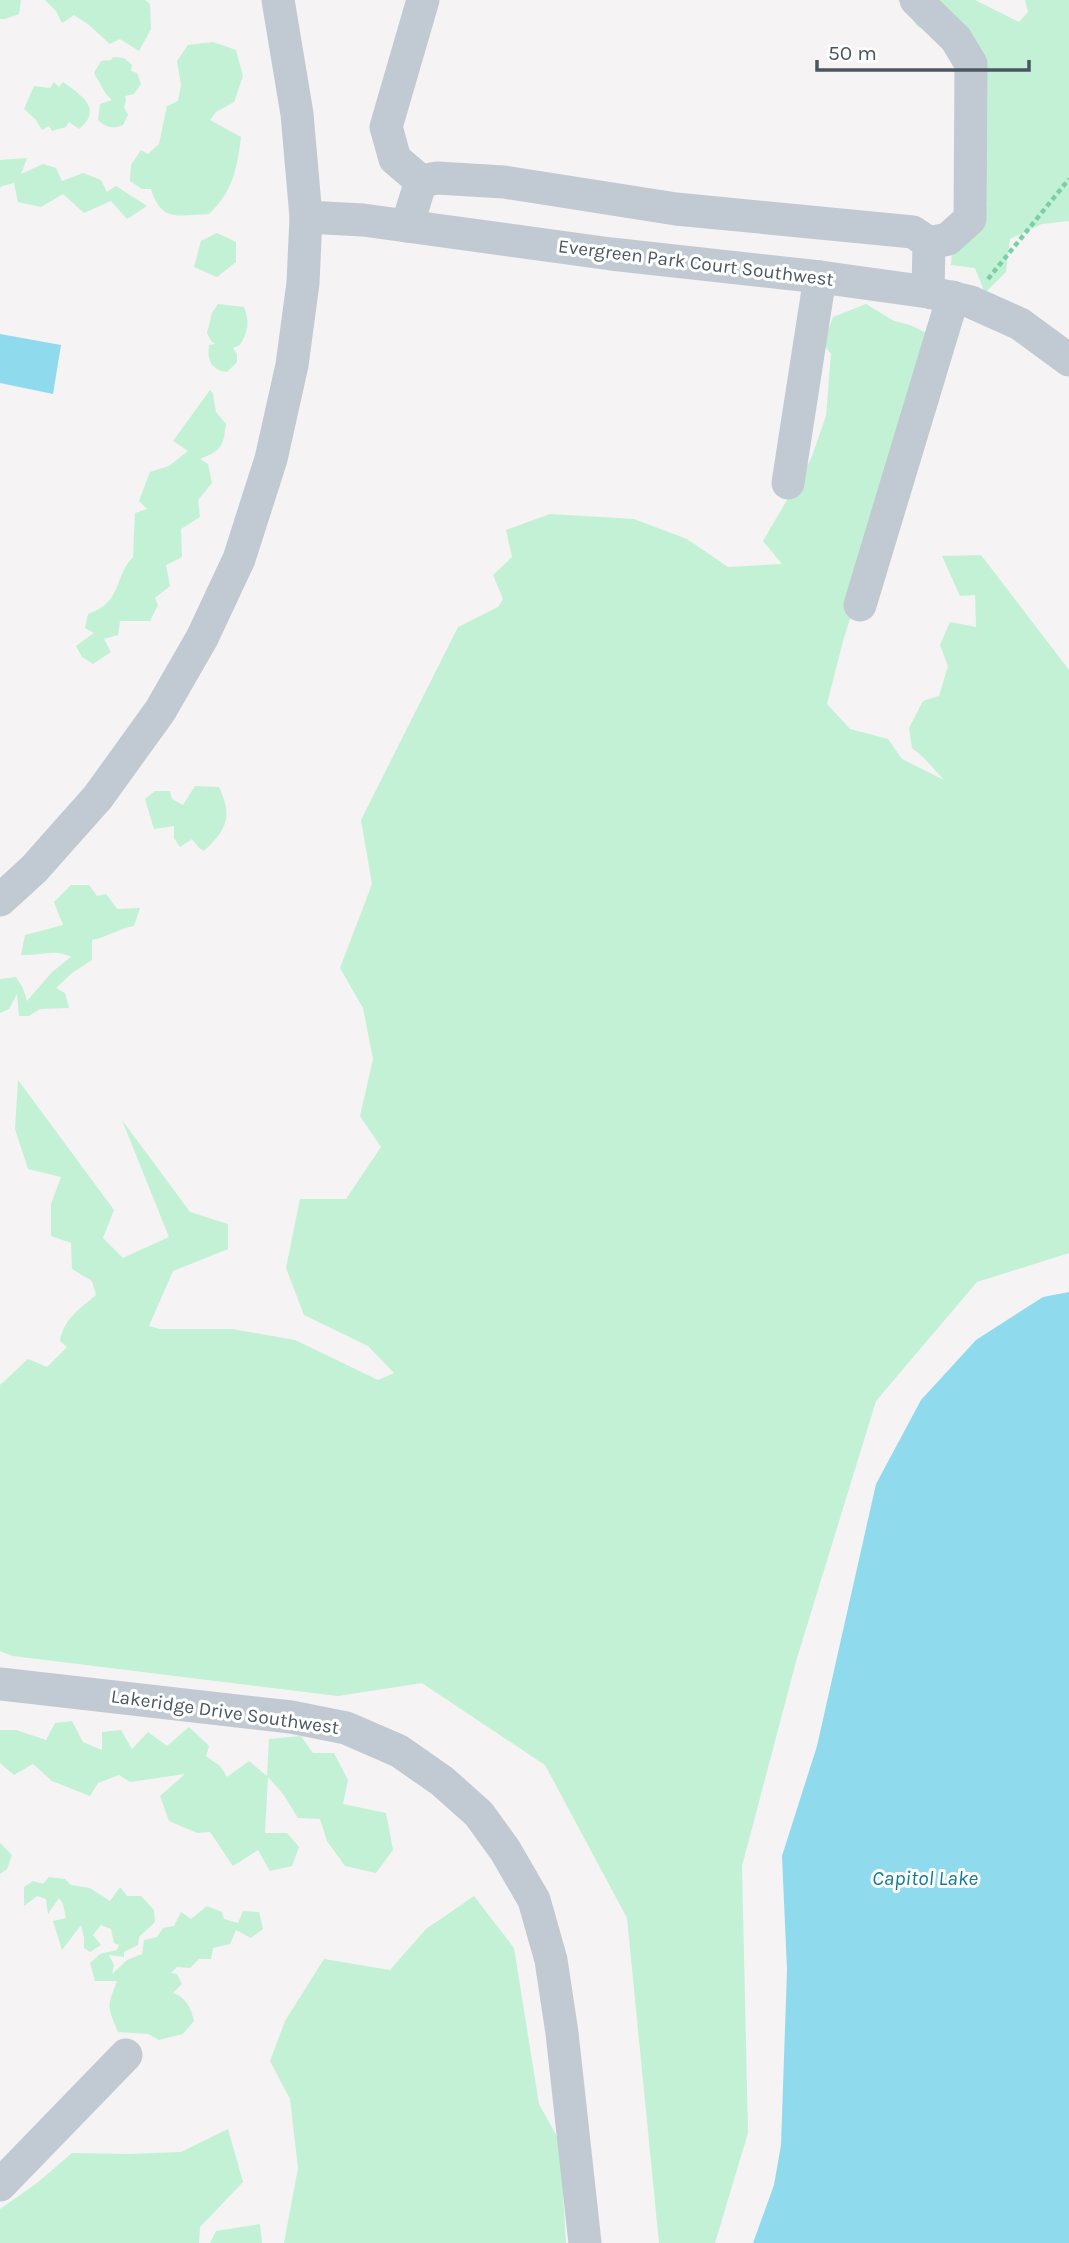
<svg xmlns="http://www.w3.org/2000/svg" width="1069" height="2243" font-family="Karla,sans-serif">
<rect width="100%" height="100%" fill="#f5f3f3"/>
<g fill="#c3f1d5">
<path d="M 0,0 L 21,0 L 19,14 L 5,19 L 0,19 Z"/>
<path d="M 45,0 L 145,0 L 150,4 L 151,29 L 139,51 L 120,39 L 110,44 L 89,25 L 74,15 L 62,23 L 56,11 Z"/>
<path d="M 898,0 L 975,0 L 1019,22 L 1028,12 L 1025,0 L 1069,0 L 1069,221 L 1042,224 L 1010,239 L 1006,272 L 985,293 L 975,268 L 951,265 L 955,216 L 988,204 L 956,193 L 984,104 L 940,34 L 918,27 Z"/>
<path d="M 213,42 L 236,50 L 243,76 L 234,102 L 216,112 L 210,120 L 241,137 C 237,169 233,191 209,214 C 179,215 161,223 151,189 L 142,189 L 130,181 L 131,165 L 141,150 L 148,154 L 159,144 L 167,106 L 178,101 L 181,85 L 177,61 L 188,45 Z"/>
<path d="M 113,57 L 124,58 L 132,65 L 131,71 L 137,73 L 141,84 L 134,94 L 125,96 L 126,101 L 124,107 L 128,115 L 123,125 C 112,129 107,128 98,120 L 100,104 L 112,100 L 106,94 L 94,73 L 101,61 L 111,60 Z"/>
<path d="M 54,82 L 59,87 L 63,82 C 81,95 104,109 79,129 L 69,122 L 66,127 L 52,131 L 49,126 L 42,130 L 36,120 L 24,109 L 34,86 L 50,88 Z"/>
<path d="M 27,158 L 21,174 L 43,164 L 56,168 L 62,181 L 83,173 L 101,180 L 107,192 L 116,186 L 147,206 L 127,219 L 111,201 L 84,213 L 63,194 L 41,207 L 18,202 L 14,183 L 2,186 L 0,188 L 0,160 Z"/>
<path d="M 217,233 L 236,242 L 236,262 L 217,277 L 194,267 L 201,241 Z"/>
<path d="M 218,304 L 244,307 C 250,322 248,332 240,345 L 233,348 L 237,354 L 237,362 L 227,372 C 211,370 207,360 209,345 L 215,344 L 211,341 L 207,333 L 212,313 Z"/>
<path d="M 866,304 L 894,321 L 910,325 L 939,339 L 843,641 L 827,704 L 850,729 L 888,739 L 902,759 L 944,780 L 923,757 L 912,748 L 909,728 L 923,701 L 939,696 L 948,666 L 940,645 L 950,622 L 976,627 L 975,595 L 960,596 L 942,556 L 981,555 L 1069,670 L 1069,1253 L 977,1282 L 876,1401 L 797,1658 L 742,1866 L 748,2133 L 715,2243 L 659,2243 L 627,1918 L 545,1765 L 422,1683 L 338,1696 L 13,1656 L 0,1651 L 0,1385 L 28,1359 L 47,1367 L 67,1347 L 60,1341 C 64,1318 80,1309 96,1295 L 92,1281 L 72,1269 L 71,1243 L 51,1236 L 51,1204 L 61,1177 L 28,1169 L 15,1129 L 18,1080 L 114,1210 L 103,1238 L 123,1258 L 169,1237 L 122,1120 L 190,1212 L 228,1224 L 228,1249 L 173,1271 L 149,1326 L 160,1329 L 232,1329 L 295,1340 L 378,1380 L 394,1373 L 368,1346 L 304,1315 L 286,1268 L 300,1199 L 346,1199 L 381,1147 L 360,1116 L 373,1059 L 363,1008 L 340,968 L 372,884 L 361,820 L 458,627 L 498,607 L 503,599 L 493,575 L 512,557 L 506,530 L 550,514 L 634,519 L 687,539 L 728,567 L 782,564 L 763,541 L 811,459 L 826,416 L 831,354 L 823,344 L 833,317 Z"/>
<path d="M 210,390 L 213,394 L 216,412 L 226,424 C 223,447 222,450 200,459 L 208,464 L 212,483 L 198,500 L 200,517 L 181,529 L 182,557 L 166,565 L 170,586 L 155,598 L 158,605 L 150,621 L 120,621 L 118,635 L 104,639 L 111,652 L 93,664 L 82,657 L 76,646 L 94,633 L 85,628 L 88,614 C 123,602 113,578 133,557 L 135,513 L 147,509 L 139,501 L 150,472 L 169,466 L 188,451 L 173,441 Z"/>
<path d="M 195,786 L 219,787 C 233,817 227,829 204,851 L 199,848 L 192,839 L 180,847 L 174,838 L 174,826 L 154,829 L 145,799 L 155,791 L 170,791 L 172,799 L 183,805 Z"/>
<path d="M 71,885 L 89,885 L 97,896 L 106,894 L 117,909 L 140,908 L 134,926 C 118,929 107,937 92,940 L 92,960 L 72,973 L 56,988 L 65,993 L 69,1008 L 40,1009 L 29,1016 L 19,1016 L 17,994 L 9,1009 L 0,1013 L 0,979 L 16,977 L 23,988 L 27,1001 L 52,972 L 71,957 C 56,948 38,956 21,955 L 25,935 L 63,925 L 54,902 Z"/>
<path d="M 72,1721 L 83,1742 L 102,1750 L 102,1732 L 121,1730 L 132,1749 L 148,1732 L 167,1746 L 189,1727 L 209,1746 L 206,1756 L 220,1766 L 227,1777 L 249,1761 L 267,1776 L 269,1739 L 301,1736 L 313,1753 L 334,1753 L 348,1780 L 343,1804 L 386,1813 L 393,1850 L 376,1873 L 345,1866 L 327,1841 L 320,1819 L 298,1818 L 283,1794 L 268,1777 L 265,1833 L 287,1833 L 299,1847 L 292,1866 L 270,1871 L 258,1850 L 233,1866 L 210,1832 L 197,1833 L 169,1821 L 160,1796 L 185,1774 L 130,1782 L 119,1775 L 98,1783 L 90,1796 L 52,1781 L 33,1764 L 14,1775 L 0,1763 L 0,1730 L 16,1730 L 46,1740 L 55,1723 Z"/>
<path d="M 0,1843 L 12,1855 L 7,1869 L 0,1874 Z"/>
<path d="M 49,1877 L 65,1879 L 71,1885 L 90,1888 L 110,1901 L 120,1887 L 127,1896 L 141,1896 L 154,1910 L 155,1922 L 139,1937 L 138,1945 L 124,1952 L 124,1957 L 109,1955 L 114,1965 L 112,1974 L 127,1960 L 142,1954 L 144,1940 L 157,1937 L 163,1928 L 174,1926 L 181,1912 L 191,1919 L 207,1906 L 222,1912 L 224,1919 L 238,1923 L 243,1911 L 259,1912 L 263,1929 L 251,1938 L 236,1930 L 230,1944 L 213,1948 L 211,1959 L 199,1959 L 190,1968 L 177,1967 L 171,1973 L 177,1974 L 182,1984 L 173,1993 C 186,1997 191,2008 194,2021 L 183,2034 L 159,2040 L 148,2034 L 118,2032 C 107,2006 107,2007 117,1981 L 95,1981 L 90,1963 L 100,1954 L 117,1950 L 119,1945 L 114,1943 L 111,1929 L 101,1925 L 93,1935 L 101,1945 L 90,1952 L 84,1948 L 84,1937 L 81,1925 L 62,1950 L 53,1921 L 66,1918 L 63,1904 L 59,1898 L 48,1914 L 46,1899 L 37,1896 L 24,1906 L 24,1887 L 33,1881 L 43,1884 Z"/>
<path d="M 474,1896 L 514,1948 L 539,2104 L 560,2142 L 566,2243 L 284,2243 L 298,2168 L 290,2099 L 270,2061 L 285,2021 L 324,1959 L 390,1970 L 426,1929 Z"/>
<path d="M 228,2129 L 243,2182 L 200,2227 L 199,2243 L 0,2243 L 0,2209 L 37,2183 L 72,2153 L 127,2154 L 181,2152 Z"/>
<path d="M 260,2224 L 262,2243 L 210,2243 L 216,2231 Z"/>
</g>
<g fill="#90daee">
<path d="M 0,334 L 61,345 L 53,394 L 0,383 Z"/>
<path d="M 1069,1292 L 1069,2243 L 753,2243 L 774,2185 L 781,2145 L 787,1970 L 782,1856 L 817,1746 L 876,1484 L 921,1400 L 976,1340 L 1043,1297 Z"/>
</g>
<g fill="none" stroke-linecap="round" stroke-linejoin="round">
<path stroke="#7ad0a6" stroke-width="4.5" stroke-dasharray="5 3.5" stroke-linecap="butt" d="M 988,279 L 1069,179"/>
<g stroke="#c1cad2" stroke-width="33">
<path d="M 916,0 L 956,39 L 971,64 L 970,219 L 948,239 L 929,243"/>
<path d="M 421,181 L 395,159 L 386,127 L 423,0"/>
<path d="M 306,217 L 363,220 L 611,254 L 820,277 L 928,292 L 971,302 L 1020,324 L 1069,360"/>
<path d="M 407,226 L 421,181 L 437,178 L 504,182 L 676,209 L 913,232 L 929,243 L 928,292"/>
<path d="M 788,483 L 820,277"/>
<path d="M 860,605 L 953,297"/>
<path d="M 0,900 L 34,869 L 98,797 L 160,711 L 202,638 L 239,559 L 271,459 L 292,365 L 303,283 L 306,217 L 297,114 L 278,0"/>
<path d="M 0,1684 L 291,1717 L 346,1728 L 399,1751 L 442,1781 L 479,1814 L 505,1850 L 534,1900 L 551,1960 L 562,2033 L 585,2243"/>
<path d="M 0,2185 L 126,2055"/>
</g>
</g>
<g text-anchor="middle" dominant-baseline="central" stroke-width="6" stroke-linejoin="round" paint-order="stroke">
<g font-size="19" fill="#4a5661" stroke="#fff">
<text transform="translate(696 263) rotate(7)">Evergreen Park Court Southwest</text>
<text transform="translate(225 1712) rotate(8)">Lakeridge Drive Southwest</text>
</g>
<g font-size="21" font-style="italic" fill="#0c7c9b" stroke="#fff">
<text x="925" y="1878">Capitol Lake</text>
</g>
</g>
<path d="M817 60v10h212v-10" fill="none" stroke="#4a5661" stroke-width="3.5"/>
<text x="828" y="60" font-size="21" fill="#4a5661" stroke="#ffffff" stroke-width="5" paint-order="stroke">50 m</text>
</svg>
